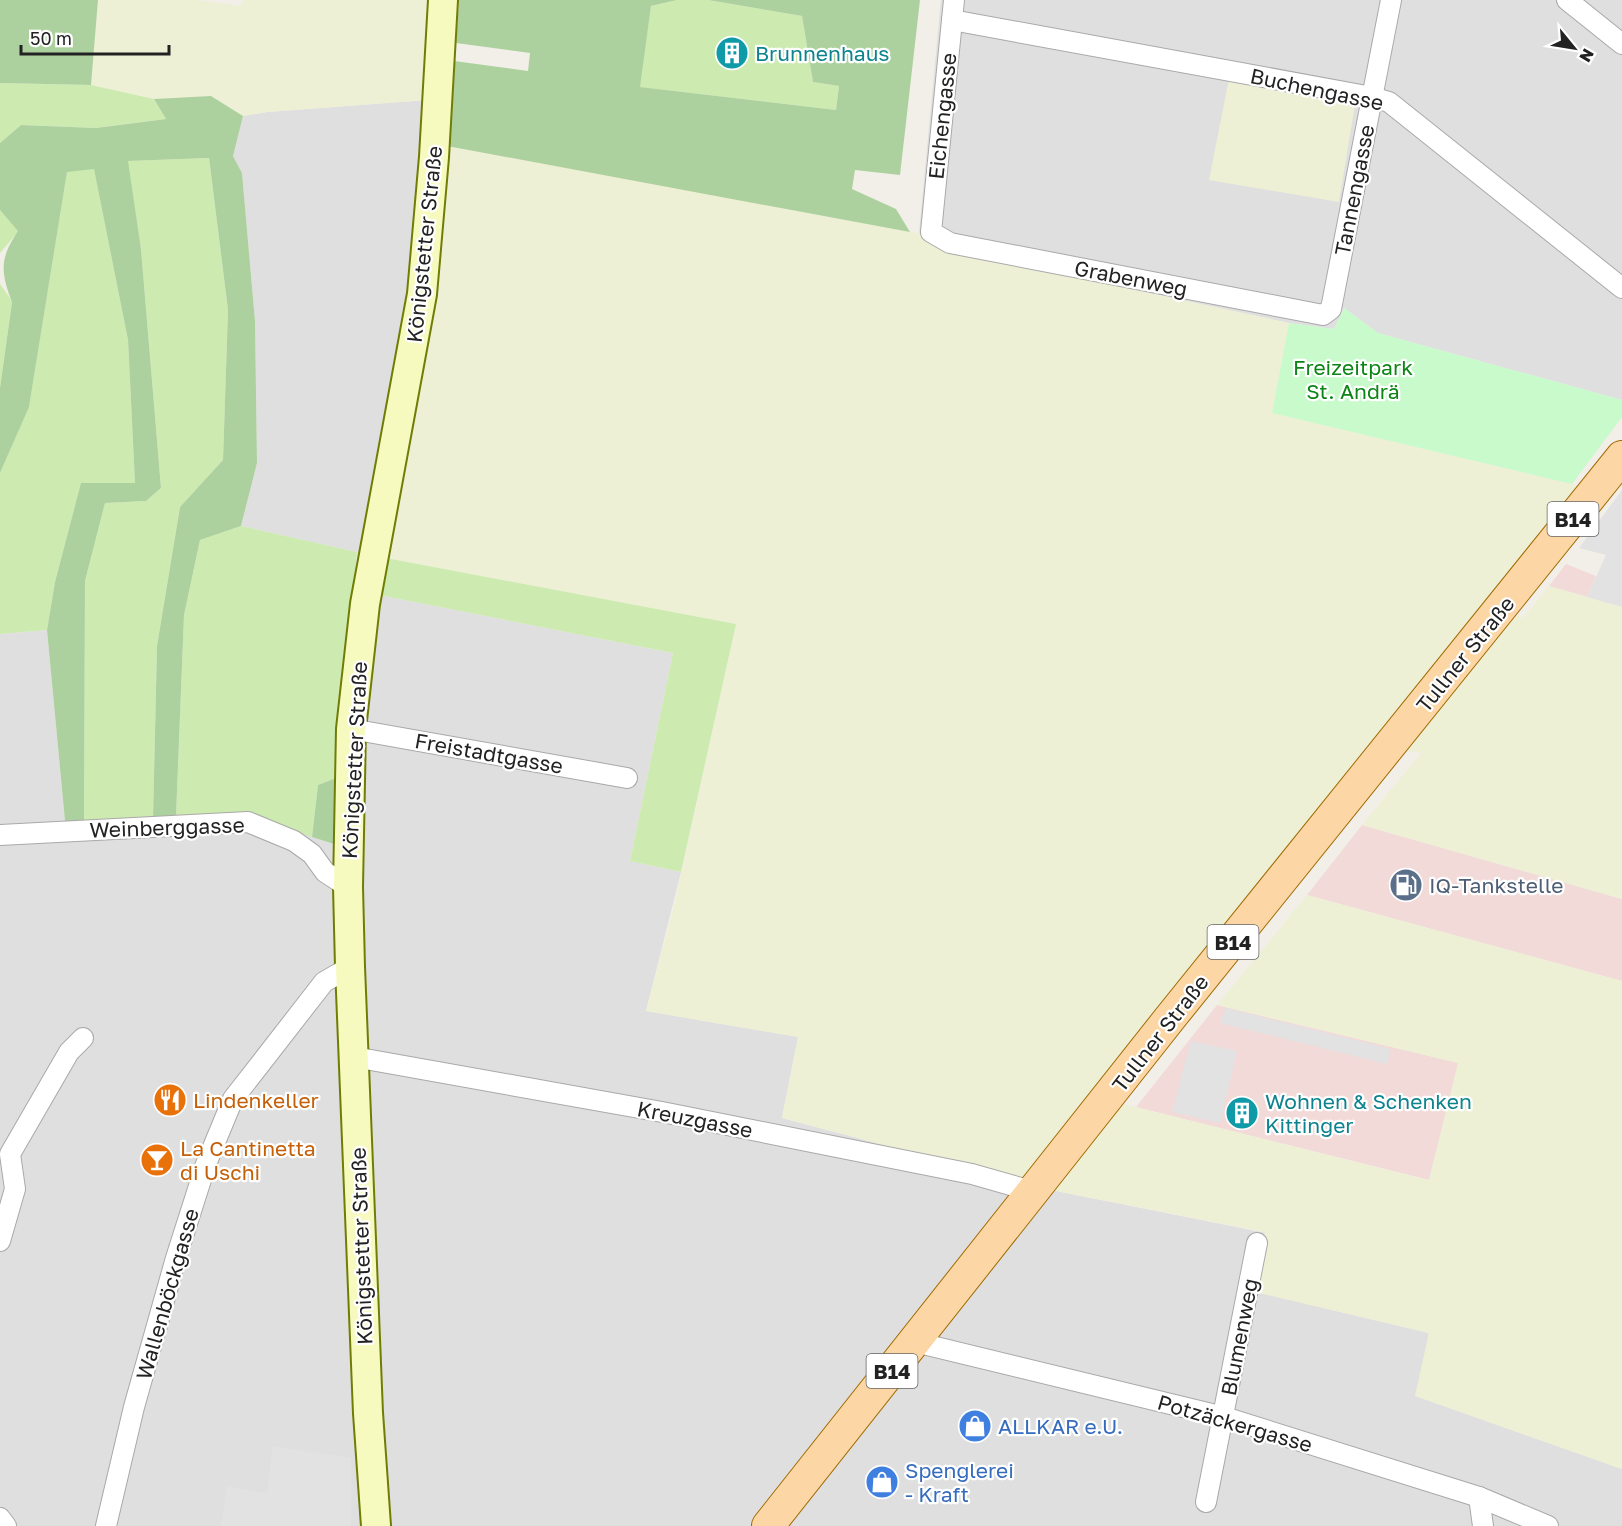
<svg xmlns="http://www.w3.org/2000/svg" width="1622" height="1526" font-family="'Golos Text',sans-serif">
<rect width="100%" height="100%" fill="#f2efe9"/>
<g fill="#e0dfdf">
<path d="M 941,0 L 1622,0 L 1622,400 L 1378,333 L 1344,308 L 1334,329 L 1289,323 L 942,249 L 919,233 Z"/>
<path d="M 427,100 L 447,146 L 423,371 L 379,595 L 673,653 L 630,861 L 681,872 L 646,1011 L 798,1037 L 782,1118 L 1061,1192 L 1266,1233 L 1256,1292 L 1429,1333 L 1416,1396 L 1622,1469 L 1622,1526 L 0,1526 L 0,634 L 47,630 L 65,821 L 250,816 L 361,853 L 366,690 L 357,552 L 241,526 L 257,463 L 255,321 L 242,173 L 233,156 L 243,116 L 267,112 Z"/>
</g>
<g fill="#f2dad9">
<path d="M 1566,564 L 1596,576 L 1587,597 L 1549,586 Z"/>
<path d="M 1362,825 L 1622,899 L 1622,981 L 1307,895 Z"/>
<path d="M 1217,1005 L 1459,1063 L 1429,1180 L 1136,1107 Z"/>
</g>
<g fill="#eef0d5">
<path d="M 98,0 L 196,0 L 241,6 L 243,0 L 435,0 L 427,100 L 267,112 L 243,116 L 211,96 L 154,99 L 91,85 Z"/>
<path d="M 1229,79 L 1355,104 L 1339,202 L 1209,180 Z"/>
<path d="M 447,146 L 919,233 L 942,249 L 1289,323 L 1272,413 L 1572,484 L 1579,489 L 1491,601 L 1523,618 L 1549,586 L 1622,607 L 1622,899 L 1362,825 L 1421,753 L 1370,747 L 1095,1097 L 1429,1180 L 1458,1063 L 1217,1005 L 1307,895 L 1622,981 L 1622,1469 L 1415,1396 L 1429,1333 L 1255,1292 L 1265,1232 L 1061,1192 L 782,1118 L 798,1037 L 646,1011 L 675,902 L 736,624 L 386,558 L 423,371 Z"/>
</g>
<g fill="#cdebb0">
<path d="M 677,0 L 708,0 L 802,16 L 813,82 L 839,86 L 836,110 L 639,87 L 651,6 Z"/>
<path d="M 0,83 L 91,85 L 154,99 L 166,119 L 96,128 L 21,125 L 0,143 Z"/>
<path d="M 209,158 L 228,310 L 223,460 L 180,507 L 157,646 L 153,819 L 84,821 L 85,581 L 105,503 L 146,501 L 161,488 L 141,249 L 127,161 Z"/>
<path d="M 94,168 L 128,340 L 135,483 L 81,484 L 55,582 L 47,630 L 0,634 L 0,473 L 29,406 L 67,171 Z"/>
<path d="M 0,210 L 19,231 L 0,253 Z"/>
<path d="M 0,284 L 12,301 L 0,388 Z"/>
<path d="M 241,526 L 357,552 L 336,778 L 318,785 L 312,837 L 250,816 L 176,817 L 184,615 L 200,540 Z"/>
<path d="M 386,558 L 736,624 L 681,872 L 630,861 L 673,653 L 379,595 Z"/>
</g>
<g fill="#add19e">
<path d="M 0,0 L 98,0 L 91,85 L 0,83 Z"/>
<path d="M 459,0 L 677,0 L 651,6 L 640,87 L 836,110 L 839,86 L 813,82 L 802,16 L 708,0 L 920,0 L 900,175 L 855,170 L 852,189 L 896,209 L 910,232 L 447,146 L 454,61 L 528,71 L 530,53 L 456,43 Z"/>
<path d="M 211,96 L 243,116 L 233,156 L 242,173 L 255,321 L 257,463 L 241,526 L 200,540 L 184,615 L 176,817 L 153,819 L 157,646 L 180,507 L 223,460 L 228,310 L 209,158 L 128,161 L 141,249 L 161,488 L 146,501 L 105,503 L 85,581 L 84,821 L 65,821 L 47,630 L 55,582 L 81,483 L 135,483 L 128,340 L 94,169 L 67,172 L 29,407 L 0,473 L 0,388 L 12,302 C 0,271 0,258 18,231 L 0,210 L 0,143 L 21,125 L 96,128 L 166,119 L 154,99 Z"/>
<path d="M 336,778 L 334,844 L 312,837 L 318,785 Z"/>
</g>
<path fill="#c8facc" d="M 1344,308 L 1378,333 L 1622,400 L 1622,417 L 1572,484 L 1272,413 L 1289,323 L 1334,329 Z"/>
<g fill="#e2e2e2">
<path d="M 1622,490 L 1622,607 L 1587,597 L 1606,555 L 1579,548 Z"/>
<path d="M 1226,1008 L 1391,1049 L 1387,1064 L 1220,1023 Z"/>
<path d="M 1191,1041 L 1237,1051 L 1220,1123 L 1172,1112 Z"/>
<path d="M 273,1446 L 351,1458 L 351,1526 L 221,1526 L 227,1486 L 267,1493 Z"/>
</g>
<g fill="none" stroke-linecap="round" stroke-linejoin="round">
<defs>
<g id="minor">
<path d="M 954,0 L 931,232 L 950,243 L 1323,315 L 1331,309 L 1391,0"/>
<path d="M 1567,0 L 1622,44"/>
<path d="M 952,20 L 1372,97 L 1389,102 L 1622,288"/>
<path d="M 351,729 L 627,778"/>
<path d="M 0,835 L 248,822 L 294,841 L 312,854 L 325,872 L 348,887"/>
<path d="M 354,1057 L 662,1112 L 972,1174 L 1035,1192"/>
<path d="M 0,1241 L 15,1189 L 10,1154 L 69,1052 L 83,1038"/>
<path d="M 915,1342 L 1224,1417 L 1479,1497 L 1548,1526"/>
<path d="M 1479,1497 L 1483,1526"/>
<path d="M 1206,1502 L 1257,1243"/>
<path d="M 0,1518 L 6,1526"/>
<path d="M 106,1526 L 134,1407 L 176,1258 L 206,1164 L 233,1099 L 324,982 L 350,967"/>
</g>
<path id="secondary" d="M 376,1526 L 368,1413 L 350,967 L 348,887 L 351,729 L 365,604 L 422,294 L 434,157 L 443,0"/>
<path id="primary" d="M 768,1526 L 1170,1018 L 1622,457"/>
</defs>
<use href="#minor" stroke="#a9a9a9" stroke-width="22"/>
<use href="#secondary" stroke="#707d05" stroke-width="32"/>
<use href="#primary" stroke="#a06b00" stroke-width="34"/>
<use href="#minor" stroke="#fff" stroke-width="20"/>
<use href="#secondary" stroke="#f7fabf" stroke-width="28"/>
<use href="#primary" stroke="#fcd6a4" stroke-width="32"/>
</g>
<defs>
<symbol id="building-disc" viewBox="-11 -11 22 22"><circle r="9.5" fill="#0f9aa8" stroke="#fff"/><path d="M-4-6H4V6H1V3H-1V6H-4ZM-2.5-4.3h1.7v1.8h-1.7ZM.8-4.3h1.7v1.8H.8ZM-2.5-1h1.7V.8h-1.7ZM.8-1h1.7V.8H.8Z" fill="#fff"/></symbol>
<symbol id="fuel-disc" viewBox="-11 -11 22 22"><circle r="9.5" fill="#5c6f8a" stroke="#fff"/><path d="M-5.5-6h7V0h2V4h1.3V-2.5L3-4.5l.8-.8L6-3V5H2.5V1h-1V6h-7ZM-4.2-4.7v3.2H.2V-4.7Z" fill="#fff"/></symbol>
<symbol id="restaurant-disc" viewBox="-11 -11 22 22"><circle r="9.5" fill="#e8710a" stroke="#fff"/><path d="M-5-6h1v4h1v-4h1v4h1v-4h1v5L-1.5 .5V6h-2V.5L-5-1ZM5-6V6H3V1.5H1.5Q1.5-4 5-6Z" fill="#fff"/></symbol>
<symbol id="bar-disc" viewBox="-11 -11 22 22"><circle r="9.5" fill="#e8710a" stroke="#fff"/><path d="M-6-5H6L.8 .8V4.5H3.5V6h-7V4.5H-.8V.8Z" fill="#fff"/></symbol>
<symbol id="shop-disc" viewBox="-11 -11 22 22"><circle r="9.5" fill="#3f7fe0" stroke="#fff"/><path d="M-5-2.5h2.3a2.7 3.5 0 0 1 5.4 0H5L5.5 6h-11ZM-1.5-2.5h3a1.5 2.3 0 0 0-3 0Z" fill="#fff"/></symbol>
</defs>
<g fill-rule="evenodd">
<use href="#building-disc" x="713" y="34" width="38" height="38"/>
<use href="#fuel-disc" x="1387" y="866" width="38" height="38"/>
<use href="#restaurant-disc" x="151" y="1081" width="38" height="38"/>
<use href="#building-disc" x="1223" y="1094" width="38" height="38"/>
<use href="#bar-disc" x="138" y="1141" width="38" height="38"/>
<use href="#shop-disc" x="956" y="1407" width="38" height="38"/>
<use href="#shop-disc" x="863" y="1463" width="38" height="38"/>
</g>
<g text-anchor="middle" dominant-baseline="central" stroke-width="4.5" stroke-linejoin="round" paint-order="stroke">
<g fill="#fff" stroke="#646464" stroke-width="1.5">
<rect x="1547.5" y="502" width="51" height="34" rx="4.5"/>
<rect x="1207.5" y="925" width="51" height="34" rx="4.5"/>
<rect x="866.5" y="1354" width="51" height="34" rx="4.5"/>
</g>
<g font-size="20" font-weight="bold" fill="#222">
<text x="1573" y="519">B14</text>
<text x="1233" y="942">B14</text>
<text x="892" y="1371">B14</text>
</g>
<g font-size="21" fill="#0d838f" stroke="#fff" text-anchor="start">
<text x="755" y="53">Brunnenhaus</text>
<text x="1265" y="1101">Wohnen &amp; Schenken<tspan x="1265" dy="24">Kittinger</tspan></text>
</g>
<g font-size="21" fill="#222" stroke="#fff">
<text transform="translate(1317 89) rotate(12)">Buchengasse</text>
<text transform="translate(942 116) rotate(-84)">Eichengasse</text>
<text transform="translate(1354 190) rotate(-79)">Tannengasse</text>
<text transform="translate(424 244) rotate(-84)">Königstetter Straße</text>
<text transform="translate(1131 278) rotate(11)">Grabenweg</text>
<text transform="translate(1465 654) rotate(-51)">Tullner Straße</text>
<text transform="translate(489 753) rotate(10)">Freistadtgasse</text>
<text transform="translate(354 760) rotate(-87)">Königstetter Straße</text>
<text transform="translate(167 827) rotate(-2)">Weinberggasse</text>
<text transform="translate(1160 1033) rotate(-52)">Tullner Straße</text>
<text transform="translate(695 1119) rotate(11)">Kreuzgasse</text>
<text transform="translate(361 1246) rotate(-92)">Königstetter Straße</text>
<text transform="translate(167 1294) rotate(-74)">Wallenböckgasse</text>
<text transform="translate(1239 1337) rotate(-79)">Blumenweg</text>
<text transform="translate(1235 1423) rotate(16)">Potzäckergasse</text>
</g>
<g font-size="21" fill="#0c8416" stroke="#fff">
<text x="1353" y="367">Freizeitpark<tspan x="1353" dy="24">St. Andrä</tspan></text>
</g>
<g font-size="21" fill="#4e5e75" stroke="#fff" text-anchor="start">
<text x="1429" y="885">IQ-Tankstelle</text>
</g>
<g font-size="21" fill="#c56008" stroke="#fff" text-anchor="start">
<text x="193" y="1100">Lindenkeller</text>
<text x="180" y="1148">La Cantinetta<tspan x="180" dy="24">di Uschi</tspan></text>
</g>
<g font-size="21" fill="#366cbe" stroke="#fff" text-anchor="start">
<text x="998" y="1426">ALLKAR e.U.</text>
<text x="905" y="1470">Spenglerei<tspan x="905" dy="24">- Kraft</tspan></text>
</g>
</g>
<g transform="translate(1574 48) rotate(120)" stroke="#ffffff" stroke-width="4.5" paint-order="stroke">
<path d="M0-4.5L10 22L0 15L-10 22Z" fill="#222222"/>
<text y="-9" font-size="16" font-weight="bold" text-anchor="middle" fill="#222222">N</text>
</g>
<path d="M21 45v9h148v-9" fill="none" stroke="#222222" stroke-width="3"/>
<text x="30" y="45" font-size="18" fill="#222222" stroke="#ffffff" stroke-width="4.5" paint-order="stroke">50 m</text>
</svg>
